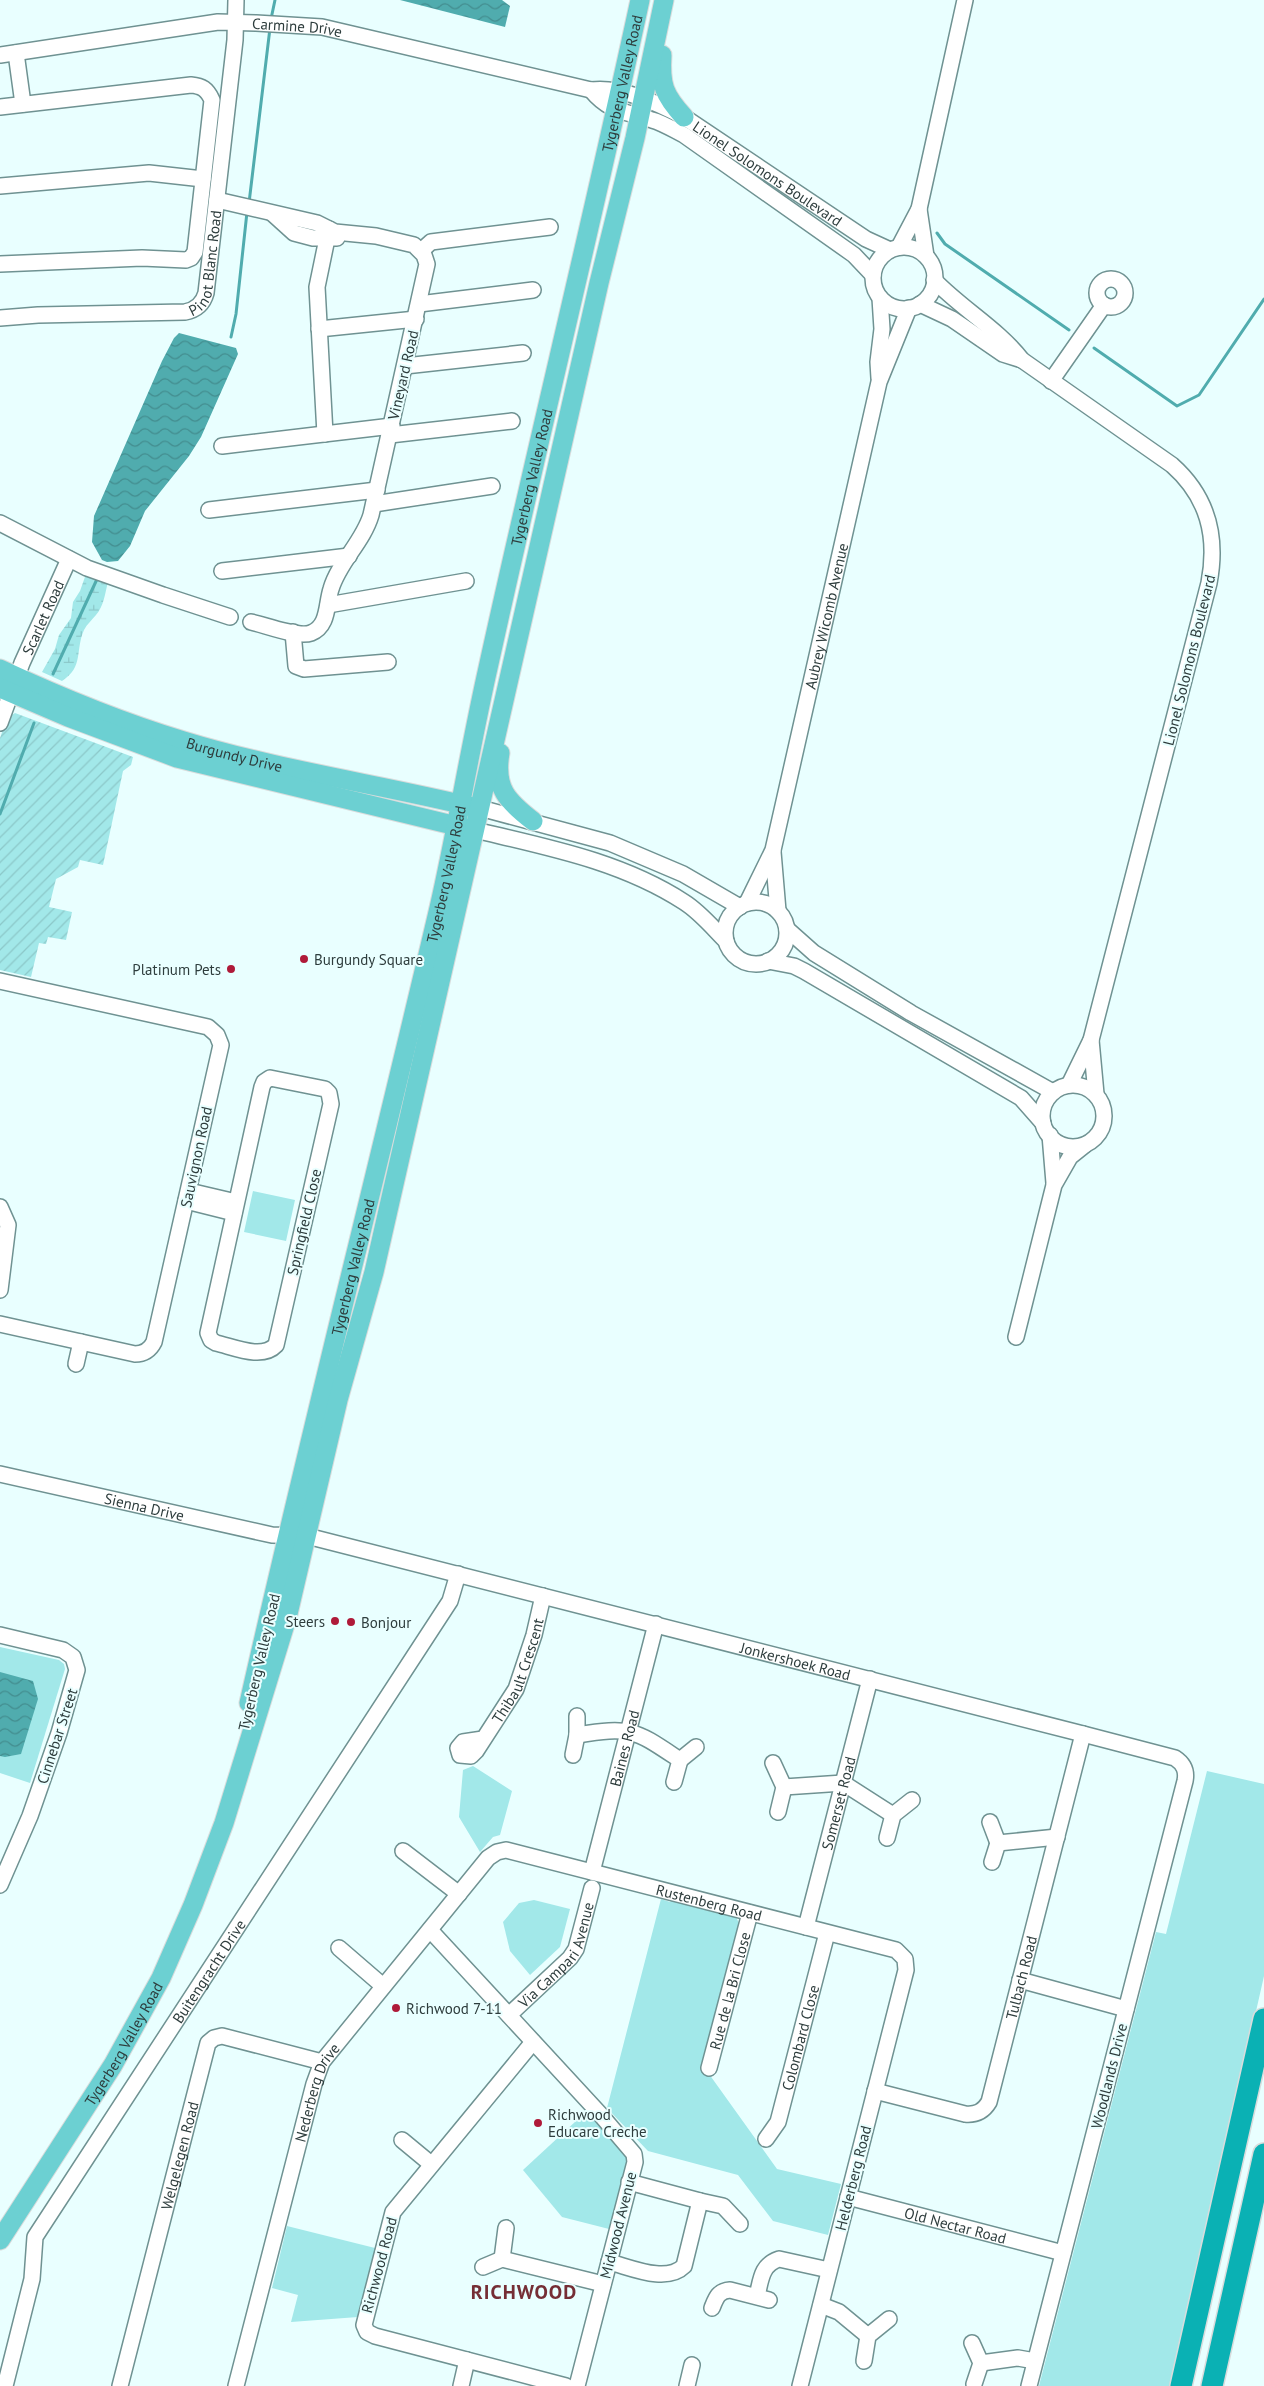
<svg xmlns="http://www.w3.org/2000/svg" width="1264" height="2386" font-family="'PT Sans',sans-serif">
<defs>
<pattern id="wetland-marsh" width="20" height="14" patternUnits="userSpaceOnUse" patternTransform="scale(1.25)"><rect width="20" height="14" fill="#a2e8e9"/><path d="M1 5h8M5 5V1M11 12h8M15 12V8" fill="none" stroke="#8cc8c9"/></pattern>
<pattern id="garden-furrows" width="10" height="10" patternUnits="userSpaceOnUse" patternTransform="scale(1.25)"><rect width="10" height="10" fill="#a2e8e9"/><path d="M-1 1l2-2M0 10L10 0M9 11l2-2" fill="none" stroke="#8cc8c9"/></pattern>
<pattern id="water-waves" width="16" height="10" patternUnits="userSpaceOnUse" patternTransform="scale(1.25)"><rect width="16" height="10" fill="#50acae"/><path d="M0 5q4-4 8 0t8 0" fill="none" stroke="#438d8f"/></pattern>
</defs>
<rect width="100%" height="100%" fill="#e9ffff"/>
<g fill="#a2e8e9">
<path d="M 253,1191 L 295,1200 L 286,1241 L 244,1232 Z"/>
<path d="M 0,1647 L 59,1660 L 64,1664 L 65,1669 L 30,1783 L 0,1773 Z"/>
<path d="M 473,1766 L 512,1791 L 500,1835 L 493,1837 L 480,1852 L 459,1817 L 463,1770 Z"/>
<path d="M 1207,1771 L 1264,1784 L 1264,1976 L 1171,2386 L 1039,2386 L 1156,1932 L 1166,1934 Z"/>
<path d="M 661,1899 L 670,1902 L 673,1899 L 735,1915 L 740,1925 L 704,2067 L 777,2169 L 841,2184 L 828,2235 L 773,2221 L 738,2175 L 648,2151 L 607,2108 Z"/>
<path d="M 534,1900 L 570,1909 L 560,1947 L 530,1975 L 510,1951 L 503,1922 L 519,1903 Z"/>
<path d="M 589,2109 L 630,2157 L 613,2230 L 562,2217 L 523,2170 Z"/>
<path d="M 287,2226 L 375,2248 L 358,2317 L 291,2322 L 298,2295 L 272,2288 Z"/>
</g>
<path fill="url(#wetland-marsh)" d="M 86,574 L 108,582 C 105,593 104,606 96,615 C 92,620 87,624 84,630 C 75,650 84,667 62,681 L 42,672 L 55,649 L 59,635 L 71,618 L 73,602 L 80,591 Z"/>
<path fill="url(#garden-furrows)" d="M 15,713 L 133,757 L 131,765 L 123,771 L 103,865 L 80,860 L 78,867 L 56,879 L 49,907 L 72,912 L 66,940 L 48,937 L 46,944 L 39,943 L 31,977 L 0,970 L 0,738 L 7,718 Z"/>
<g fill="url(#water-waves)">
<path d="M 400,0 L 502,0 L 510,6 L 505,27 Z"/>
<path d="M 179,333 L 236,348 L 238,354 L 201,437 L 189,456 L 145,511 L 130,546 L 118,561 L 107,562 L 102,560 L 92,542 L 94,516 L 162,361 L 174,338 Z"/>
<path d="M 0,1672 L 33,1681 L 38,1699 L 21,1754 L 5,1757 L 0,1756 Z"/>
</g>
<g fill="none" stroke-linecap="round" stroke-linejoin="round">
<g stroke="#50acae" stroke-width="3">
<path d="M 271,19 L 275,0"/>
<path d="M 249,203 L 270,28"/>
<path d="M 937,233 L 945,244 L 1069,330"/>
<path d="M 231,337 L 236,314 L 247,212"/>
<path d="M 1094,348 L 1177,406 L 1199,395 L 1264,299"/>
<path d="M 53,674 L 98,577"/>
<path d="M 0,814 L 34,723"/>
</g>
<defs>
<g id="minor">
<path d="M 16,53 L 23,104"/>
<path id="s1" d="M 0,55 L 218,22 L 256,23 L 322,27 L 591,90 C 620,86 658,103 684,117 L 866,239 L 890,250"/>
<path d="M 591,90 C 610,113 625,111 652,120 C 663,123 674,130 684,135 L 854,255 L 873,275"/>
<path d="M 0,107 L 191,85 C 202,86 207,89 212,100 L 195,252 L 191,258 L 186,260 L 142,258 L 0,264"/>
<path d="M 0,186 L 149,173 L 203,179"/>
<path d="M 217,200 L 317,223 L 335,232 L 376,236 L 414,245 L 424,255 L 427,264 L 371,515 C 363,542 339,562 331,589 C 326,604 329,626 311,633 C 298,638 265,625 251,622"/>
<path d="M 919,209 L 926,256"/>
<path d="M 273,214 L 294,233 L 313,238 L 337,238"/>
<path d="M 899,247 L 919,209 L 965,0"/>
<circle cx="904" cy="278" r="31"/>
<path d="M 421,251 L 431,242 L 550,227"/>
<circle cx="1111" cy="293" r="14"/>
<path d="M 934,280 C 962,309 998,329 1022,360 L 1172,465 C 1208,497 1218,536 1209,583 L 1091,1040 L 1069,1085"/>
<path d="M 419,304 L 533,290"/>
<path d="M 920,304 L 952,319 L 1003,354 L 1022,360"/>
<path id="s2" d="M 0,318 L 38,315 L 185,312 C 196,310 203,304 206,293 L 235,40 L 236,0"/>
<path d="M 319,329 L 416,319"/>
<path d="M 405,366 L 523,353"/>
<path d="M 879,378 L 878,362 L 882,329 L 880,298"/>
<path d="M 1051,381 L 1104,305"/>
<path d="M 325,434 L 317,287 L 329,229"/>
<path d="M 390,435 L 512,421"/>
<path d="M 222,446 L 392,426"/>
<path d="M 374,504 L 492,486"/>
<path d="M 209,510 L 377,490"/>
<path d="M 0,523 L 87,568 L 163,595 L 230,617"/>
<path d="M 222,571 L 349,556"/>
<path d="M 328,605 L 466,581"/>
<path d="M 293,632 L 296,666 L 304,669 L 388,662"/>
<path id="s3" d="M 0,723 L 22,663 L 69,559"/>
<path d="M 480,808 L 610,843 L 683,874 L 740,907"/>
<path d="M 475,830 C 546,847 621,861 684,902 C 700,912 712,927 726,941"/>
<path d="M 773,852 L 778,911"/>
<circle cx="756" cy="933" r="31"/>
<path id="s4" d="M 747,903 L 773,850 L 879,382 L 909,308"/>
<path d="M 787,929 L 814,953 L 911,1013 L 1053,1092"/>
<path d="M 768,961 L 794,966 L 804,971 L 1021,1098 L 1043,1123"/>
<path d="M 0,981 L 208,1027 L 217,1035 L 221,1045 L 154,1342 C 150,1350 144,1354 135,1354 L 0,1324"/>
<path d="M 1091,1040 L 1096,1094"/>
<path d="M 270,1078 L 325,1089 L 329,1093 L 331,1104 L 276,1345 C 262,1360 234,1347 216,1343 L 211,1340 L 208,1333 L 262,1087 L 264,1082 Z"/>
<circle cx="1073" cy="1116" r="31"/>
<path d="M 1050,1135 L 1054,1183"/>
<path d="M 189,1191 L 236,1202"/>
<path d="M 186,1201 L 234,1213"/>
<path d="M 0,1207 L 8,1225 L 0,1290"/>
<path d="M 1016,1337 L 1054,1185 L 1070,1157 L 1085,1145"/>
<path d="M 76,1364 L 81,1342"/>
<path id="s5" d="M 0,1474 L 272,1535 L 307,1536 L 1083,1734 L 1175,1758 C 1184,1764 1187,1771 1185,1781 L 1029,2386"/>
<path d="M 0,1635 L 63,1650 L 73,1657 L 77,1670 L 59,1733 L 30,1816 L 0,1885"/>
<path d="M 577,1735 C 632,1726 635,1730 680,1760 L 674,1782"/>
<path id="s6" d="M 483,1739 L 463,1742 L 458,1748 L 460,1755 L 471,1756 L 476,1751 L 516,1689 L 534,1635 L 543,1596"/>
<path d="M 573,1755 L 577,1735 L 577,1716"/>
<path d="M 680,1760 L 696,1747"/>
<path d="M 773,1763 L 784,1787 L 778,1812"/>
<path d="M 784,1787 L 843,1783 L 893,1815"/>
<path d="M 990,1822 L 998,1843"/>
<path d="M 887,1838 L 893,1815 L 912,1800"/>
<path d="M 403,1851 L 459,1894"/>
<path d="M 992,1862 L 998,1843 L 1057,1837"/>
<path id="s7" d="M 592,1872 L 656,1624"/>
<path id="s8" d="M 806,1927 L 870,1679"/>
<path d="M 430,1930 L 600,2114 L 634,2154 L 635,2162 L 577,2386"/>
<path d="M 339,1948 L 383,1986"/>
<path d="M 1020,1980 L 1126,2009"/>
<path id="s9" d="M 509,2015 L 570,1958 L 576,1949 L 592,1888"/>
<path d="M 533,2042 L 393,2212 L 364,2325 L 367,2332 L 375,2336 L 566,2386"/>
<path id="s10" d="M 709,2068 L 750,1913"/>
<path id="s11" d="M 875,2091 L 965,2114 C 976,2115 983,2112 989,2102 L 1083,1734"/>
<path id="s12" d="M 766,2139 L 778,2122 L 827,1933"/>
<path d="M 402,2140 L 431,2164"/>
<path id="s13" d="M 848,2197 L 1063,2253"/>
<path d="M 700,2201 L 723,2206 L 740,2224"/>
<path d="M 502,2259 L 506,2228"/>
<path d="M 609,2262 C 630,2267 666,2284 684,2266 L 700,2201 L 629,2182"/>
<path d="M 483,2267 L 502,2259 L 603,2284"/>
<path d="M 757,2296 C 761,2280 761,2265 779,2259 L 829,2270"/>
<path d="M 821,2305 L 839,2312 L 868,2336"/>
<path d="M 712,2308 C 716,2298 718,2291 730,2290 L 769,2300"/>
<path d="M 972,2343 L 981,2363 L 974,2384"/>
<path d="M 864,2361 L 868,2336 L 889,2319"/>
<path d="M 981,2363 L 1018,2358 L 1035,2361"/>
<path id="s14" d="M 5,2386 L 32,2279 L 35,2237 L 450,1601 L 458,1574"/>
<path id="s15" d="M 120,2386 L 208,2043 L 214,2038 L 222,2036 L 322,2062"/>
<path id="s16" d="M 236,2386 L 314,2084 L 322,2062 L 488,1858 L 497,1852 L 506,1850 L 896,1950 L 905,1959 L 906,1970 L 800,2386"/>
<path d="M 461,2386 L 467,2360"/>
<path d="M 687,2386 L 692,2365"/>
</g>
<g id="major">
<path d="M 662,55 C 660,85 664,95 684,117"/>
<path id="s17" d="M 0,669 C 60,697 121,722 184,741 C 279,770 378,784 473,807"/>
<path d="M 0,688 L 68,717 L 177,758 L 469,829"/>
<path d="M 500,753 C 494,788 507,801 533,821"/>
<path id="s18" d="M 249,1703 C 309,1437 377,1173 439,908 C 457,829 470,748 488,668 C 537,445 592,223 640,0"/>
<path id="s19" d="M 0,2240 L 113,2065 L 161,1978 L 193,1905 L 224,1823 L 287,1618 L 338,1400 L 374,1272 L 599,283 L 635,138 L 664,0"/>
</g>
<g id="highway">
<path d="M 1181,2386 L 1264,2019"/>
<path d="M 1212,2386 L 1264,2154"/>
</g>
</defs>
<use href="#minor" stroke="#6f9292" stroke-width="18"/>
<use href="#major" stroke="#d9dcdc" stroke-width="21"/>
<use href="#highway" stroke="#d9dcdc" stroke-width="24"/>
<use href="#minor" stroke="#fff" stroke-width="15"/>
<use href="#major" stroke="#6cd0d2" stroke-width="19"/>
<use href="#highway" stroke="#0ab1b4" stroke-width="21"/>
</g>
<g fill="#af1a39" stroke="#e9ffff" stroke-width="2">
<circle cx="304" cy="959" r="5"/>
<circle cx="231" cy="969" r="5"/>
<circle cx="335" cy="1621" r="5"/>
<circle cx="351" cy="1622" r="5"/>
<circle cx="396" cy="2008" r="5"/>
<circle cx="538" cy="2123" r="5"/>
</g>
<g text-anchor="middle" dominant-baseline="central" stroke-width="4" stroke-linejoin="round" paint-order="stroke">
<g font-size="15" fill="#2e3d3d" stroke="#e9ffff">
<text stroke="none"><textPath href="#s1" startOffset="300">Carmine Drive</textPath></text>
<text stroke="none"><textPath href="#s18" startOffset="1662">Tygerberg Valley Road</textPath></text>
<text stroke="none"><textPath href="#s1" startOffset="800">Lionel Solomons Boulevard</textPath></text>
<text stroke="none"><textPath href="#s2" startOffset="244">Pinot Blanc Road</textPath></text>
<text transform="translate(403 375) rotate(-77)">Vineyard Road</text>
<text stroke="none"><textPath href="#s18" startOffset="1258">Tygerberg Valley Road</textPath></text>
<text stroke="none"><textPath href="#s4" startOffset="299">Aubrey Wicomb Avenue</textPath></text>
<text stroke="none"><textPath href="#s3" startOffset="114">Scarlet Road</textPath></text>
<text transform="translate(1189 660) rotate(-76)">Lionel Solomons Boulevard</text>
<text stroke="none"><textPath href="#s17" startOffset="250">Burgundy Drive</textPath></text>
<text stroke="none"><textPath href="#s18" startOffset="852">Tygerberg Valley Road</textPath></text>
<text transform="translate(196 1157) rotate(-78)">Sauvignon Road</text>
<text transform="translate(304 1222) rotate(-77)">Springfield Close</text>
<text stroke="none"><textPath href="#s18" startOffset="448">Tygerberg Valley Road</textPath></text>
<text stroke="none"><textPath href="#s5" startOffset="148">Sienna Drive</textPath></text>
<text stroke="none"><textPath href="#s5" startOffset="818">Jonkershoek Road</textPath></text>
<text transform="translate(259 1662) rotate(-77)">Tygerberg Valley Road</text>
<text stroke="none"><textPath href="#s6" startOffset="145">Thibault Crescent</textPath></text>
<text transform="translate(57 1736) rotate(-72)">Cinnebar Street</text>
<text stroke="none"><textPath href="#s7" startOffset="128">Baines Road</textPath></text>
<text stroke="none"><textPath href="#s8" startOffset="128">Somerset Road</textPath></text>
<text stroke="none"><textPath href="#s16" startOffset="828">Rustenberg Road</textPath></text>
<text stroke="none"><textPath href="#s9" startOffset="79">Via Campari Avenue</textPath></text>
<text stroke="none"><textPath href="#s14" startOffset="470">Buitengracht Drive</textPath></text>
<text stroke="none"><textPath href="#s11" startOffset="250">Tulbach Road</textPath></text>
<text stroke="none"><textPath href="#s10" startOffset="80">Rue de la Bri Close</textPath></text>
<text stroke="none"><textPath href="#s12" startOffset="108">Colombard Close</textPath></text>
<text stroke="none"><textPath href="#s19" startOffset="232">Tygerberg Valley Road</textPath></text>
<text transform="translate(1109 2076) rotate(-76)">Woodlands Drive</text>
<text stroke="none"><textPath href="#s16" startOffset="305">Nederberg Drive</textPath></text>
<text stroke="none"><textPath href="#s15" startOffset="238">Welgelegen Road</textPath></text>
<text transform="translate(853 2178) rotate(-76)">Helderberg Road</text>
<text transform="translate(618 2225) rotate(-76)">Midwood Avenue</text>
<text stroke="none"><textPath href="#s13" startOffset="111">Old Nectar Road</textPath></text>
<text transform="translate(379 2265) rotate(-75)">Richwood Road</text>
</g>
<g font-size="15" fill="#2e3d3d" stroke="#e9ffff" text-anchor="start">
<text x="314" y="959">Burgundy Square</text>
<text x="221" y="969" text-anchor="end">Platinum Pets</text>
<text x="325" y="1621" text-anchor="end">Steers</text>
<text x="361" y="1622">Bonjour</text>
<text x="406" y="2008">Richwood 7-11</text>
<text x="548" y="2114">Richwood<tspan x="548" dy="17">Educare Creche</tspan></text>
</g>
<g font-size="20" font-weight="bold" letter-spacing="1" fill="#752e35" stroke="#e9ffff">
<text x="524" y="2292">RICHWOOD</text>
</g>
</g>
</svg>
